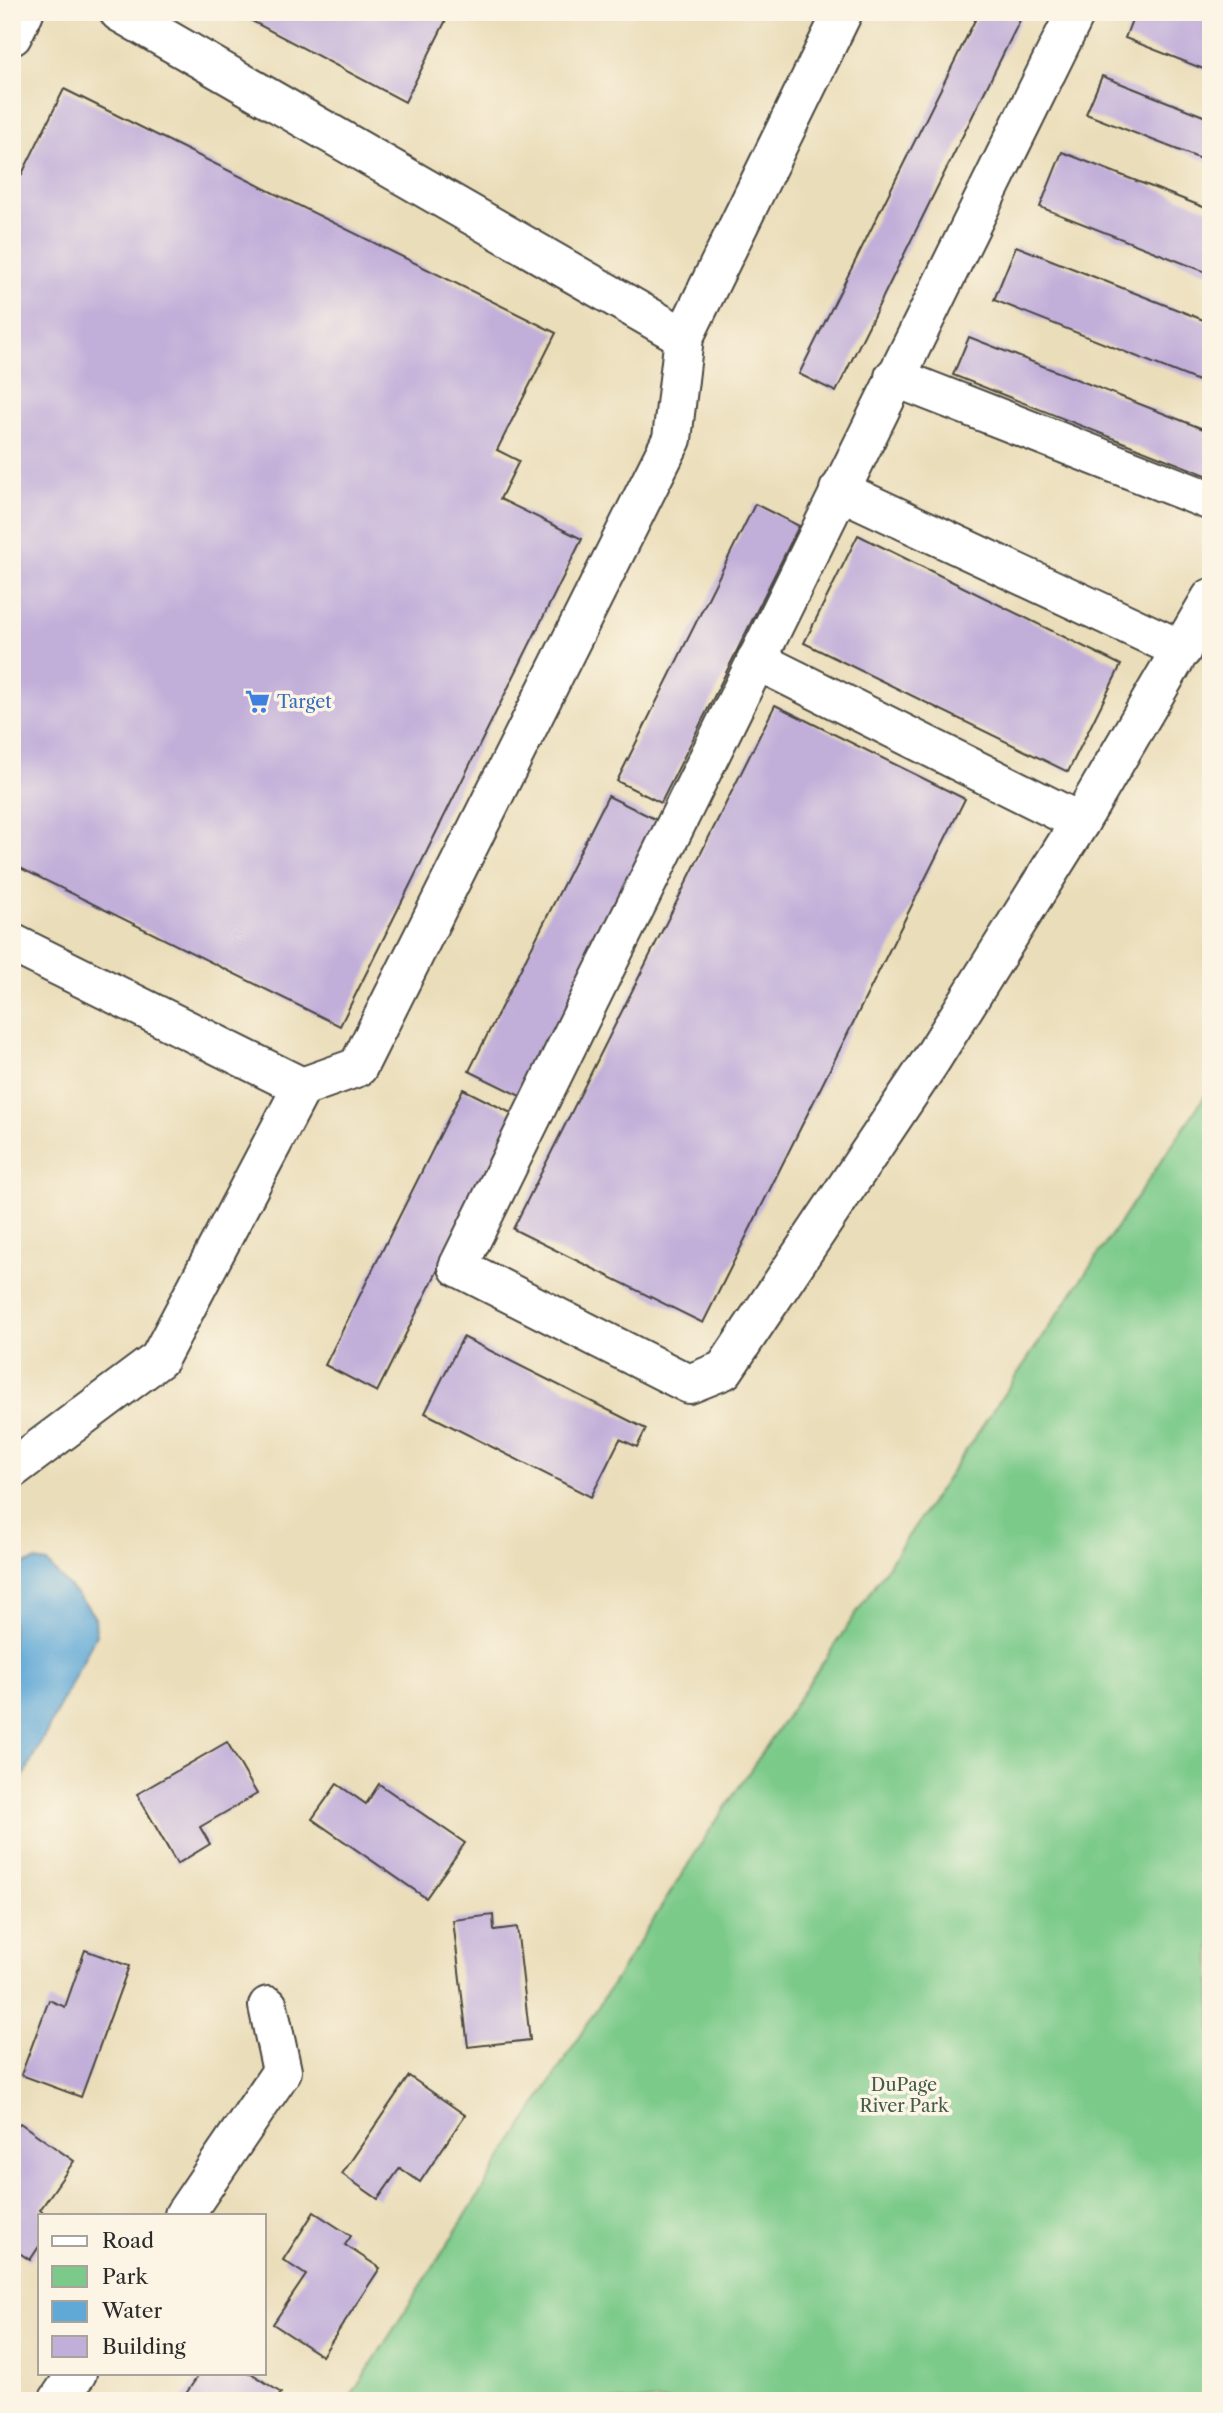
<svg xmlns="http://www.w3.org/2000/svg" width="1223" height="2413" font-family="'Libre Caslon Text',serif">
<rect width="100%" height="100%" fill="#fcf5e5"/>
<filter id="ink" filterUnits="userSpaceOnUse"><feTurbulence type="fractalNoise" baseFrequency=".0143" numOctaves="2"/><feDisplacementMap in="SourceGraphic" scale="14" xChannelSelector="R" yChannelSelector="G"/><feConvolveMatrix kernelMatrix="1 2 1 2 8 2 1 2 1" color-interpolation-filters="sRGB"/></filter>
<filter id="wash" filterUnits="userSpaceOnUse"><feTurbulence type="fractalNoise" baseFrequency=".00686" numOctaves="4" result="noise"/><feDisplacementMap in="SourceGraphic" scale="28" xChannelSelector="R" yChannelSelector="G"/><feGaussianBlur stdDeviation="1.57" result="paint"/><feColorMatrix in="noise" values="0 0 0 0 0 0 0 0 0 0 0 0 0 0 0 0 0 1.4 0 .05"/><feComposite in="paint" operator="in"/></filter>
<g filter="url(#wash)">
<rect width="100%" height="100%" fill="#eaddb9"/>
<path fill="#7cca8a" stroke="#547a5a" stroke-width="2" d="M 1211,1087 L 1211,2401 L 348,2401 L 712,1827 Z"/>
<path fill="#60a9d7" stroke="#466a81" stroke-width="2" d="M 35,1561 L 47,1563 L 87,1606 L 95,1618 L 96,1635 L 12,1799 L 12,1576 L 24,1564 Z"/>
<g id="blocks">
<g fill="#c1aed9">
<path d="M 235,12 L 450,12 L 405,102 Z"/>
<path d="M 979,12 L 1024,12 L 836,392 L 799,374 Z"/>
<path d="M 1135,12 L 1211,12 L 1211,72 L 1125,38 Z"/>
<path d="M 1102,76 L 1211,119 L 1211,163 L 1086,114 Z"/>
<path d="M 64,89 L 556,333 L 497,450 L 519,461 L 500,499 L 582,539 L 340,1026 L 12,864 L 12,194 Z"/>
<path d="M 1062,152 L 1211,210 L 1211,274 L 1040,207 Z"/>
<path d="M 1016,246 L 1211,323 L 1211,386 L 994,300 Z"/>
<path d="M 969,337 L 1211,432 L 1211,477 L 953,375 Z"/>
<path d="M 755,504 L 799,526 L 661,803 L 617,781 Z"/>
<path d="M 858,535 L 1121,665 L 1068,772 L 804,643 Z"/>
<path d="M 775,705 L 965,799 L 703,1323 L 513,1229 Z"/>
<path d="M 608,796 L 661,822 L 522,1097 L 469,1071 Z"/>
<path d="M 463,1089 L 515,1115 L 377,1392 L 325,1365 Z"/>
<path d="M 463,1337 L 646,1429 L 637,1447 L 620,1439 L 591,1497 L 425,1413 Z"/>
<path d="M 227,1742 L 257,1794 L 200,1827 L 210,1844 L 177,1864 L 137,1794 Z"/>
<path d="M 337,1784 L 366,1804 L 379,1784 L 465,1843 L 426,1898 L 312,1819 Z"/>
<path d="M 493,1915 L 494,1930 L 517,1927 L 530,2040 L 468,2047 L 453,1920 Z"/>
<path d="M 85,1950 L 129,1966 L 81,2097 L 21,2075 L 49,2000 L 65,2007 Z"/>
<path d="M 409,2076 L 465,2115 L 420,2182 L 400,2168 L 378,2199 L 342,2174 Z"/>
<path d="M 20,2123 L 74,2161 L 40,2210 L 47,2215 L 40,2215 L 40,2245 L 30,2260 L 12,2248 L 12,2133 Z"/>
<path d="M 314,2212 L 351,2236 L 345,2245 L 380,2268 L 322,2356 L 273,2324 L 306,2275 L 283,2260 Z"/>
<path d="M 200,2373 L 251,2373 L 281,2393 L 276,2401 L 181,2401 Z"/>
</g>
</g>
</g>
<g filter="url(#ink)">
<use href="#blocks" fill-opacity="0" stroke="#484640" stroke-width="2"/>
<g fill="none" stroke-linecap="round" stroke-linejoin="round">
<defs>
<g id="minor">
<path d="M 119,12 L 684,337"/>
<path d="M 1076,12 L 458,1267 L 689,1384 L 724,1370 L 930,1062 L 1080,822 L 1211,598"/>
<path d="M 12,36 L 24,12"/>
<path d="M 894,377 L 1211,501"/>
<path d="M 839,490 L 1182,650"/>
<path d="M 756,660 L 1080,822"/>
<path d="M 12,943 L 302,1087"/>
<path d="M 12,1469 L 159,1359 L 302,1087 L 358,1067 L 672,439 L 684,337 L 843,12"/>
<path d="M 184,2215 L 282,2071 L 268,2006"/>
<path d="M 58,2401 L 77,2373"/>
</g>
</defs>
<use href="#minor" stroke="#484640" stroke-width="42"/>
<use href="#minor" stroke="#fff" stroke-width="38"/>
</g>
</g>
<defs>
<symbol id="supermarket-bare" viewBox="-9 -9 18 18"><path d="M-6-5.5h2.5l.6 2H6L4.5 2H-2.5L-4.4-4H-6ZM-1.5 3.2a1.3 1.3 0 1 0 .1 0ZM3 3.2a1.3 1.3 0 1 0 .1 0Z" fill="#3f7fe0" stroke="#fcf5e5" stroke-width="2.5" paint-order="stroke"/></symbol>
</defs>
<g fill-rule="evenodd">
<use href="#supermarket-bare" x="240" y="684" width="35" height="35"/>
</g>
<g text-anchor="middle" dominant-baseline="central" stroke-width="7" stroke-linejoin="round" paint-order="stroke">
<g font-size="18" fill="#366cbe" stroke="#fcf5e5" text-anchor="start">
<text x="277" y="702">Target</text>
</g>
<g font-size="18" fill="#435b48" stroke="#fcf5e5">
<text x="904" y="2085">DuPage<tspan x="904" dy="21">River Park</tspan></text>
</g>
</g>
<rect width="1223" height="2413" fill="none" stroke="#fcf5e5" stroke-width="42"/>
<rect x="38" y="2214" width="228" height="161" fill="#fcf5e5" stroke="#a8a49b" stroke-width="2"/>
<rect x="52" y="2236" width="35" height="10" fill="#ffffff" stroke="#a8a49b" stroke-width="2"/>
<text x="102" y="2248" font-size="21" fill="#2b2b2b">Road</text>
<rect x="52" y="2266" width="35" height="21" fill="#7cca8a" stroke="#a8a49b" stroke-width="2"/>
<text x="102" y="2284" font-size="21" fill="#2b2b2b">Park</text>
<rect x="52" y="2301" width="35" height="21" fill="#60a9d7" stroke="#a8a49b" stroke-width="2"/>
<text x="102" y="2318" font-size="21" fill="#2b2b2b">Water</text>
<rect x="52" y="2336" width="35" height="21" fill="#c1aed9" stroke="#a8a49b" stroke-width="2"/>
<text x="102" y="2354" font-size="21" fill="#2b2b2b">Building</text>
</svg>
